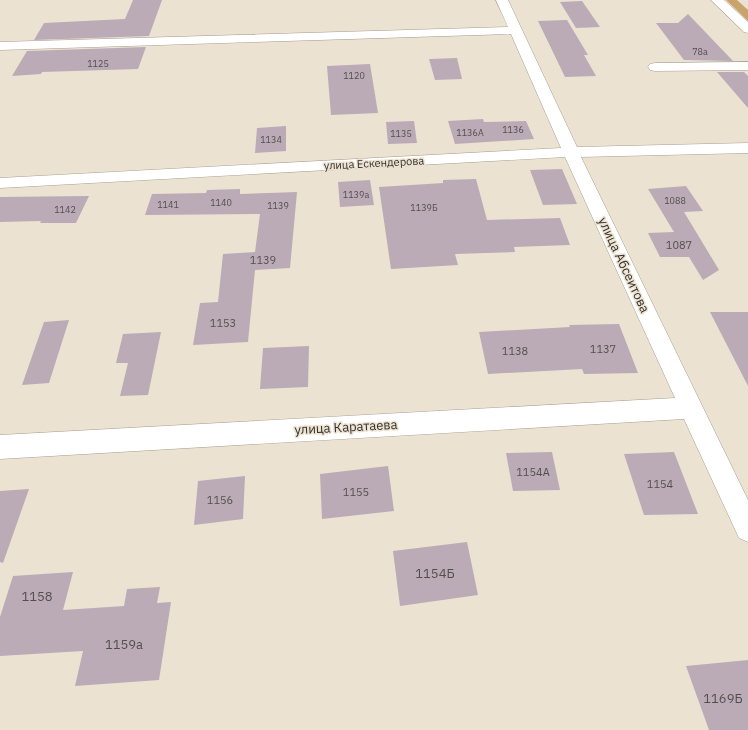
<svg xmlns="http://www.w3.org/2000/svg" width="748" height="730" font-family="'IBM Plex Sans',sans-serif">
<rect width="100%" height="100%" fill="#ece2d2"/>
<path fill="#c8a36b" d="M 726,0 L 737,0 L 748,10 L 748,21 Z"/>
<g fill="#baabb7">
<path d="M 133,0 L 162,0 L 149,36 L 34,40 L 44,23 L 125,19 Z"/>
<path d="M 582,1 L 600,27 L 576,28 L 560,2 Z"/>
<path d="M 688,14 L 733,61 L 684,60 L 656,23 L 678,23 Z"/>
<path d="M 567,20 L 588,55 L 584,55 L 596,76 L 565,77 L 538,21 Z"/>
<path d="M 146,47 L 138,69 L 42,72 L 41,74 L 12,76 L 27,51 Z"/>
<path d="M 457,58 L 462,79 L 435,80 L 429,59 Z"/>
<path d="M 370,64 L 378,113 L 331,115 L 327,66 Z"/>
<path d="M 717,72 L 744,72 L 748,76 L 748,108 Z"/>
<path d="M 483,119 L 484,122 L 526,121 L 534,139 L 455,144 L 448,121 Z"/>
<path d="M 414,121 L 417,143 L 388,144 L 386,122 Z"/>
<path d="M 286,126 L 286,151 L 255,153 L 257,128 Z"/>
<path d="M 562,169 L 577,204 L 543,205 L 530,170 Z"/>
<path d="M 476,179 L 487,220 L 560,218 L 570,245 L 514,247 L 515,252 L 455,254 L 458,265 L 391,269 L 379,187 L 443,183 L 443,180 Z"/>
<path d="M 370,180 L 374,205 L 340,207 L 338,182 Z"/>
<path d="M 686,186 L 703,211 L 684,212 L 719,270 L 703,280 L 689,257 L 660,257 L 648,233 L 674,232 L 648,189 Z"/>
<path d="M 240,189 L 240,194 L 297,192 L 290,268 L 255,270 L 248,342 L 193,345 L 200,303 L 218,302 L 223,254 L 255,252 L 260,214 L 145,215 L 152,194 L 206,193 L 207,190 Z"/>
<path d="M 89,196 L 76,223 L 40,223 L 41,221 L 0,222 L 0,197 Z"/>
<path d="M 710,312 L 748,312 L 748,386 Z"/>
<path d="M 69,320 L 49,383 L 22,385 L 44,322 Z"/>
<path d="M 619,324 L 638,373 L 584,374 L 582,369 L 488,374 L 479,332 L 570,327 L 569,325 Z"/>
<path d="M 161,332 L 148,395 L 120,396 L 128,363 L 116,363 L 123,334 Z"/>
<path d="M 309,346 L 308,387 L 260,389 L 263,348 Z"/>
<path d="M 552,452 L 560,490 L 513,491 L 506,453 Z"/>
<path d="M 674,452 L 698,514 L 644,515 L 624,454 Z"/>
<path d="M 388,466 L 394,511 L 322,519 L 320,474 Z"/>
<path d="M 245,476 L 243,519 L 194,525 L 198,481 Z"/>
<path d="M 29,489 L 3,563 L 0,562 L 0,491 Z"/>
<path d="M 467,542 L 478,595 L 400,606 L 393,551 Z"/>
<path d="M 73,572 L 63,610 L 124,606 L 127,589 L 160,587 L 157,603 L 171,602 L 159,680 L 75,686 L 83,651 L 0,656 L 0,617 L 13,576 Z"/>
<path d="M 748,660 L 748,730 L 709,730 L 686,666 Z"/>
</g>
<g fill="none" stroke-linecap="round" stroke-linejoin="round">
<defs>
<g id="minor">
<path d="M 496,0 L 508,0 L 577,147 L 748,143 L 748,153 L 581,157 L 748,500 L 748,542 L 739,538 L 684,419 L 0,459 L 0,435 L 675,398 L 565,157 L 0,188 L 0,178 L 561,148 L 511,34 L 0,50 L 0,42 L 508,27 Z"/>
<path d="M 748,62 L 748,70 L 655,71 L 650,70 L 648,67 L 650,64 L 655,63 Z"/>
</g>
<path id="major" d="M 711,0 L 724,0 L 748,22 L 748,33 L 744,32 Z"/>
</defs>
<use href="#minor" stroke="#a79d8f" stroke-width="1"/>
<use href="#major" stroke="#a79d8f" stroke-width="1"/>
<use href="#minor" fill="#fff" fill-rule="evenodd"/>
<use href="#major" fill="#fff" fill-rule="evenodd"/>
</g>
<g text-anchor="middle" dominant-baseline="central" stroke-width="3" stroke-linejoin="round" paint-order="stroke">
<g font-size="9" fill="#554e4c">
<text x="700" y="51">78а</text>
<text x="98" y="63">1125</text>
<text x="354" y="75">1120</text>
<text x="513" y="129">1136</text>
<text x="470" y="132">1136А</text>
<text x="401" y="133">1135</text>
<text x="271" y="139">1134</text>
<text x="356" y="194">1139а</text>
<text x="675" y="200">1088</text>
<text x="221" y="202">1140</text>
<text x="168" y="204">1141</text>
<text x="278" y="205">1139</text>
<text x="424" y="207">1139Б</text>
<text x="65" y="209">1142</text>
</g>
<g font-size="11" fill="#332f29" stroke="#ece2d2">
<text transform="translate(374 163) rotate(-3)">улица Ескендерова</text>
</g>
<g font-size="11" fill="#554e4c">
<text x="679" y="245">1087</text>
<text x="263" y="260">1139</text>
<text x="223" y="323">1153</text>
<text x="603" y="349">1137</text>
<text x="515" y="351">1138</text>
<text x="533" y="472">1154А</text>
<text x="660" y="484">1154</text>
<text x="356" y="492">1155</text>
<text x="220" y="500">1156</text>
</g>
<g font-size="13" fill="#332f29" stroke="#ece2d2">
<text transform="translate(624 265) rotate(65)">улица Абсеитова</text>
<text transform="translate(346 427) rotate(-3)">улица Каратаева</text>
</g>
<g font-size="13" fill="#554e4c">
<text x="435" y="573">1154Б</text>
<text x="37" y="596">1158</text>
<text x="124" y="644">1159а</text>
<text x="723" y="698">1169Б</text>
</g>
</g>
</svg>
